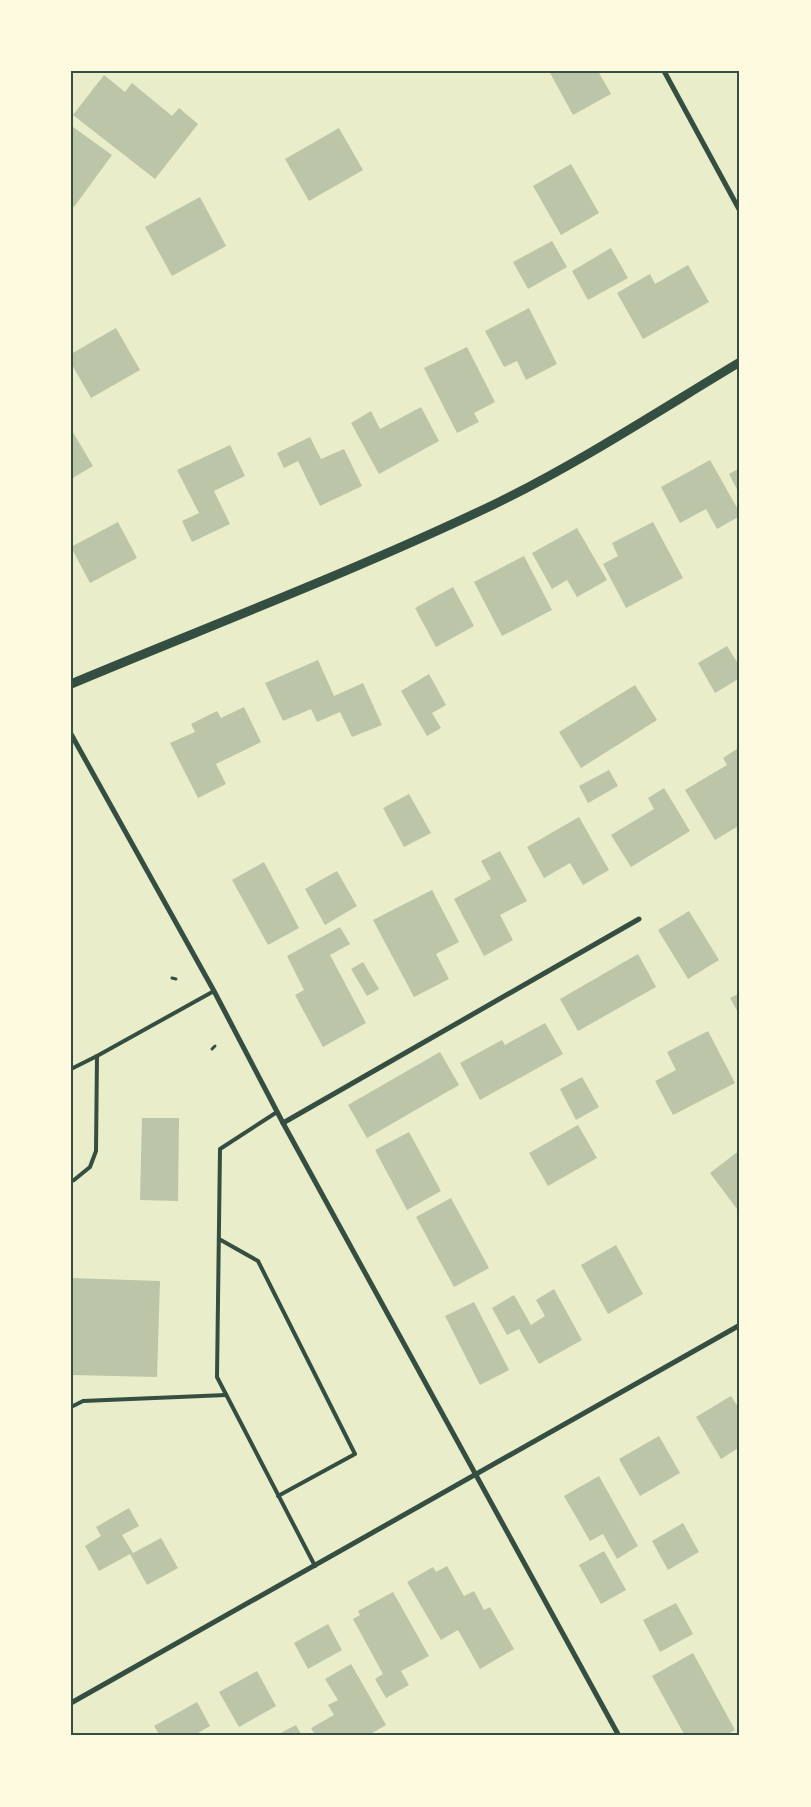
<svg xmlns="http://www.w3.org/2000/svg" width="811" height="1807" font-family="Poppins,sans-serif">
<rect width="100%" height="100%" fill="#e9edc9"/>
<g fill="#bcc5a7">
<path d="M 549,71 L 598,71 L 611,94 L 573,115 Z"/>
<path d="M 104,75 L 125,92 L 132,83 L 172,116 L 179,108 L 198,124 L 155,179 L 73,115 Z"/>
<path d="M 73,127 L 112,155 L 74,207 L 71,204 L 71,129 Z"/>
<path d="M 339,128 L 363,170 L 309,201 L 285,159 Z"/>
<path d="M 571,164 L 599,213 L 561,235 L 533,186 Z"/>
<path d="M 200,197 L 226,246 L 172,276 L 145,227 Z"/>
<path d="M 552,241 L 567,267 L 528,289 L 513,262 Z"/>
<path d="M 611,248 L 628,278 L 588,300 L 572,271 Z"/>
<path d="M 688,265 L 709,302 L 643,339 L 617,293 L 650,274 L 655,284 Z"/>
<path d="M 529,308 L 557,364 L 526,380 L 517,361 L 504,367 L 485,331 Z"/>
<path d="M 116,328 L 140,370 L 91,398 L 71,363 L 71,354 Z"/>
<path d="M 467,347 L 495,402 L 474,413 L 479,422 L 457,433 L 424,368 Z"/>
<path d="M 421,407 L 439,441 L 379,474 L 351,423 L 371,411 L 380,429 Z"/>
<path d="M 71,429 L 93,466 L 71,479 Z"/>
<path d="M 310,437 L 321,459 L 344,449 L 362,486 L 320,506 L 298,461 L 284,468 L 277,453 Z"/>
<path d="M 230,445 L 245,476 L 214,491 L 230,524 L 192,542 L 182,521 L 199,513 L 177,470 Z"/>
<path d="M 710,460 L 740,513 L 740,516 L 717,529 L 706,509 L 680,523 L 661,487 Z"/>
<path d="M 740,468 L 740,495 L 729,474 Z"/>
<path d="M 118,522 L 137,558 L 90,583 L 71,547 Z"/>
<path d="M 653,522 L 683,578 L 626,608 L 603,564 L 618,556 L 612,543 Z"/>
<path d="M 577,528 L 607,580 L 577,597 L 567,580 L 552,589 L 532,553 Z"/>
<path d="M 524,556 L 552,610 L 502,636 L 474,582 Z"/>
<path d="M 453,587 L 474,626 L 436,647 L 415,608 Z"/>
<path d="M 727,646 L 740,667 L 740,678 L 715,693 L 698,663 Z"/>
<path d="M 318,660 L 334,696 L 363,683 L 382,725 L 352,737 L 340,712 L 317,722 L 311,709 L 283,721 L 265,683 Z"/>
<path d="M 429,674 L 446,705 L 432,713 L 441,728 L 427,736 L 401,691 Z"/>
<path d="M 635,685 L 657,720 L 581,768 L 559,732 Z"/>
<path d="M 244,707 L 261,742 L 216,764 L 226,784 L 198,798 L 170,743 L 195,732 L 191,724 L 217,711 L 221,718 Z"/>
<path d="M 740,747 L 740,825 L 715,840 L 685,790 L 727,765 L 723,758 Z"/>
<path d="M 609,770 L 618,786 L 588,803 L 579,786 Z"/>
<path d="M 664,788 L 690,831 L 631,867 L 611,835 L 654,809 L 648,798 Z"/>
<path d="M 409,794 L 431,833 L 404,847 L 383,808 Z"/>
<path d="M 579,817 L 609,870 L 583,885 L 570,863 L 544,878 L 527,847 Z"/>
<path d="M 500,851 L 527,901 L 500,915 L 513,940 L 484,956 L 454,899 L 491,879 L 481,861 Z"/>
<path d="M 264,862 L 299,928 L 268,945 L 232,880 Z"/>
<path d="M 337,871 L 357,906 L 325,925 L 305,889 Z"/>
<path d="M 432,890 L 459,942 L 436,954 L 449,979 L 414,997 L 373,920 Z"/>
<path d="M 689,911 L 719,960 L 688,979 L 658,930 Z"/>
<path d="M 340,927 L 350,944 L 330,955 L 366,1023 L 323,1047 L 295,995 L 304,990 L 287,956 Z"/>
<path d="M 638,954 L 656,987 L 578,1031 L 560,999 Z"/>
<path d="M 363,962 L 379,989 L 367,996 L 351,969 Z"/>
<path d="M 740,993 L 740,1016 L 730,998 Z"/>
<path d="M 545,1023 L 563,1054 L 480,1100 L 460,1063 L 502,1040 L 505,1045 Z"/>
<path d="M 708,1031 L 735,1083 L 673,1115 L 655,1081 L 676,1070 L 667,1052 Z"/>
<path d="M 440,1052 L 459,1085 L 367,1138 L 348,1105 Z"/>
<path d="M 582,1077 L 599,1107 L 576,1120 L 560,1089 Z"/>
<path d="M 142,1118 L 179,1118 L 178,1201 L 140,1200 Z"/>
<path d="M 578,1125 L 597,1158 L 548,1186 L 529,1153 Z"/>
<path d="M 409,1132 L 441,1191 L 407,1210 L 375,1150 Z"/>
<path d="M 740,1150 L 740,1207 L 737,1209 L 710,1173 Z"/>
<path d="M 451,1198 L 489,1268 L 454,1287 L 416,1217 Z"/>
<path d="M 616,1245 L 643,1294 L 608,1314 L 581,1265 Z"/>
<path d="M 71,1278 L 160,1281 L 157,1377 L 71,1375 Z"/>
<path d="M 554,1289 L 582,1340 L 539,1364 L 519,1329 L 507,1335 L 492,1308 L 514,1295 L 531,1325 L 545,1316 L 536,1300 Z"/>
<path d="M 474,1302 L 509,1370 L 480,1385 L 445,1316 Z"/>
<path d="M 731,1396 L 740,1410 L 740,1447 L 721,1459 L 696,1417 Z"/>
<path d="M 659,1436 L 680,1473 L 640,1496 L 619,1459 Z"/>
<path d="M 599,1476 L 638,1546 L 617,1559 L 603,1534 L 590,1541 L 564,1496 Z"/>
<path d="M 129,1508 L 139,1526 L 122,1535 L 133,1553 L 161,1538 L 178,1568 L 147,1585 L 130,1554 L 99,1571 L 85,1546 L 101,1536 L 96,1527 Z"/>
<path d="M 683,1523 L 699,1552 L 668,1570 L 652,1541 Z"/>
<path d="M 604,1551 L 626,1590 L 601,1604 L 579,1565 Z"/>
<path d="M 447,1566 L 464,1596 L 474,1591 L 484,1610 L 490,1607 L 514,1649 L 480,1669 L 458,1630 L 441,1640 L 407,1582 L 433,1567 L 436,1572 Z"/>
<path d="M 393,1592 L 429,1656 L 401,1671 L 409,1685 L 386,1698 L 375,1679 L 383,1674 L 353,1619 L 360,1615 L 358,1611 Z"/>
<path d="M 676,1603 L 693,1634 L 660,1652 L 643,1620 Z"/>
<path d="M 328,1624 L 342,1650 L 308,1669 L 294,1643 Z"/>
<path d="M 693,1653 L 735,1730 L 724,1736 L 685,1736 L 652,1676 Z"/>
<path d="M 351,1664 L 386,1725 L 367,1736 L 316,1736 L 311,1728 L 334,1715 L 328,1705 L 338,1700 L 325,1679 Z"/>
<path d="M 257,1671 L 276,1706 L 239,1727 L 219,1692 Z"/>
<path d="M 197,1702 L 210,1726 L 198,1733 L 200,1736 L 160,1736 L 154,1726 Z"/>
<path d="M 296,1725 L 302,1736 L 275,1736 Z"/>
</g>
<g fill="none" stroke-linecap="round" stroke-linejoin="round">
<g stroke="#344e41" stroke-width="3">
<path d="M 172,978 L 176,979"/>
<path d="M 212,1049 L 215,1046"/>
</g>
<g stroke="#344e41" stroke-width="4">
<path d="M 71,1069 L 97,1056 L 214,991"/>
<path d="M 277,1112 L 220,1149 L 217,1377 L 315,1566"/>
<path d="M 71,1181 L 74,1180 L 90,1167 L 96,1151 L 97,1056"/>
<path d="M 219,1239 L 258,1261 L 355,1454 L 278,1496"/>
<path d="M 71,1407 L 83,1401 L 226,1395"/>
</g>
<g stroke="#344e41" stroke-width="5">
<path d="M 664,71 L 740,211"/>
<path d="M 71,734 L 214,991 L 283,1123 L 619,1736"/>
<path d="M 283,1123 L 639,919"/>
<path d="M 71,1703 L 740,1325"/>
</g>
<path stroke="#344e41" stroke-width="9" d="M 71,684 C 212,625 357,570 495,504 C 579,463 660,410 740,362"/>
</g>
<rect width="811" height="1807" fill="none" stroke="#fefae0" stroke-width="145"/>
<rect x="72" y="72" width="666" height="1662" fill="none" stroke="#344e41" stroke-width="2"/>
</svg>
